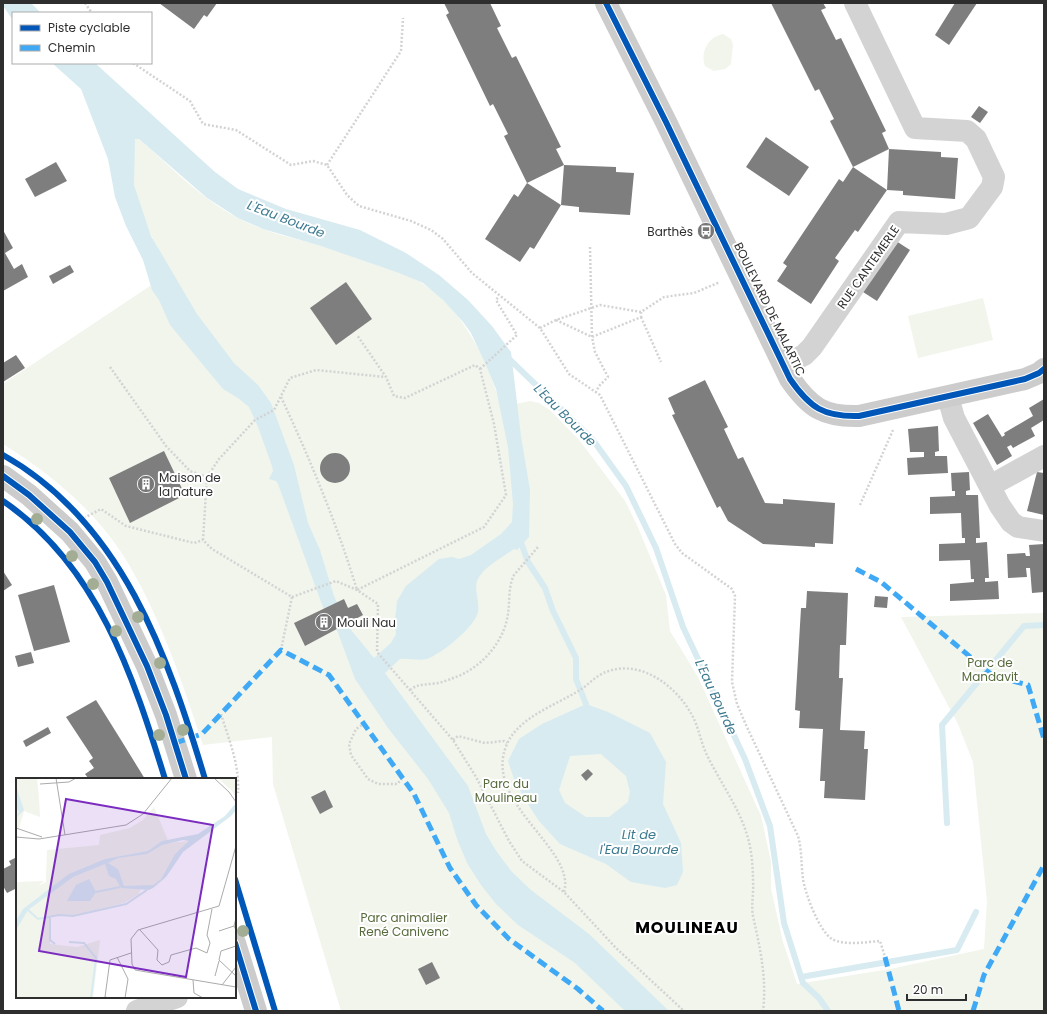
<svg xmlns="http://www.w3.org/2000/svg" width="1047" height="1014" font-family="Poppins,sans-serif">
<rect width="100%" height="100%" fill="#fff"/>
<g fill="#f1f5ec">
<path d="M 723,34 L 731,39 L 733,45 L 731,64 L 725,69 L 714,71 L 705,66 C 700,52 708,37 723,34 Z"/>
<path d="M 135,139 L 139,139 C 170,166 201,199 238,218 C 261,231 290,237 315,244 C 336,250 356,258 376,265 C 391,270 409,275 423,284 C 463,309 489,363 501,407 L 530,401 L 539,403 L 550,410 L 580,441 L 625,501 L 637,525 L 666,595 L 670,631 L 698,677 L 761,816 L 771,862 L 771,889 L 783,942 L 797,984 L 890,969 L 984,949 L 987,901 L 973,762 L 958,724 L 901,617 L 1044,613 L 1044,1011 L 341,1011 L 273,784 L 272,737 L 203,745 C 182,681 158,609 121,552 C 91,507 48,472 3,444 L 3,384 L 171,272 C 156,245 135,210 133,179 C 133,166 134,152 135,139 Z"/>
<path d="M 983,298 L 993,340 L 918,358 L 908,316 Z"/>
</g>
<g fill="#d8ebf1" fill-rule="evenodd">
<path d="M 3,3 L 31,3 L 41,13 L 13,13 L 13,20 L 3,6 Z"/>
<path d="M 52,63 L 95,63 L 215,172 L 238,189 L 286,209 L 360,230 L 406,253 L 439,275 L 468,300 L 492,326 L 511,352 L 521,436 L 530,490 L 529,537 L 517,550 L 514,549 C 502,558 483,567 477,581 C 474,590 480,603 478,612 C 475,627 441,654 427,659 C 418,661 409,658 400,659 L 385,673 L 468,786 L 486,834 L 497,852 L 512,872 L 531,890 L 589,934 L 669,1011 L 625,1011 L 575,963 L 518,925 L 496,904 L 481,885 L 467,863 L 457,839 L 449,813 L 428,779 L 388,728 L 355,679 L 337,630 L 324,610 L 278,484 L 276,481 L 269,479 L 273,471 L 272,466 L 258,427 L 249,407 L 238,398 L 223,389 L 170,325 L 159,300 L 152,290 L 143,260 L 126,226 L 115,197 L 108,159 L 81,89 ZM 135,139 L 139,139 L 207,198 L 238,218 L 263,229 L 321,246 L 399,273 L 423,283 L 443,300 L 463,322 L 471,333 L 485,363 L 496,389 L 508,447 L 513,504 L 512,522 L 501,534 L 471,555 L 459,559 L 452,557 L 439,559 L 406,586 L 397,601 L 395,621 L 396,634 L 391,643 L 374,658 L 347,625 L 334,596 L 320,550 L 308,523 L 294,465 L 271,403 L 258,385 L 234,363 L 197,314 L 151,236 L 134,185 Z"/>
<path d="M 586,704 L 608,712 L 650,733 L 666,762 L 663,804 L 681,843 L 683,872 L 677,885 L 665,888 L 631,882 L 606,864 L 560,844 L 539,821 L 526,801 L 514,779 L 508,761 L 519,739 L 542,724 ZM 601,754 L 626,776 L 630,792 L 628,802 L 609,817 L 586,817 L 565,803 L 559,790 L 570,756 Z"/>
</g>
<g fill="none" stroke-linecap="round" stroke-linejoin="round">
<g stroke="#d8ebf1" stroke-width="6">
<path d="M 506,356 L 593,440 L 626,486 L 656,548 L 683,627 L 745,759 L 770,826 L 784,923 L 803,983 L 819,998 L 828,1011"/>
<path d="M 519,537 L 528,562 L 545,588 L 553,611 L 576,658 L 576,679 L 586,704"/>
<path d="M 947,823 L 942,725 L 1024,626 L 1044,625"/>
<path d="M 801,977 L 957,950 L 976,912"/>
</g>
</g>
<g fill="#7e7e7e">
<path d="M 159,3 L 217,3 L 207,17 L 204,15 L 194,29 Z"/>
<path d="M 444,3 L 490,3 L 501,26 L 497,28 L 512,58 L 516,56 L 561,147 L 556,149 L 564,165 L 527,183 L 504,136 L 508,134 L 493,104 L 490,106 L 446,15 L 449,13 Z"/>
<path d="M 771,3 L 823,3 L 826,8 L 821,10 L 836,40 L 841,38 L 886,131 L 882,133 L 889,149 L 853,167 L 830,121 L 834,119 L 819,89 L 815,91 Z"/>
<path d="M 955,3 L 977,3 L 949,45 L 935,35 Z"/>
<path d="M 979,106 L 988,112 L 980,123 L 971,117 Z"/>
<path d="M 766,137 L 809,167 L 789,196 L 746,167 Z"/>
<path d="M 889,149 L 941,152 L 941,157 L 958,158 L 955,199 L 903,195 L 903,191 L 887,190 L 858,232 L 855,230 L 835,258 L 839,261 L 811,304 L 777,281 L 787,266 L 783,263 L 839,179 L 843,182 L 853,167 L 887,190 Z"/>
<path d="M 56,162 L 67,181 L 35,197 L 25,179 Z"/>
<path d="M 564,165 L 616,167 L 616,172 L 634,173 L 630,215 L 579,212 L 579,207 L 561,205 L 534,249 L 530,247 L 520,262 L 485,239 L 514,194 L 518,197 L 527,183 L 561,205 Z"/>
<path d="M 3,230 L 13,248 L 5,253 L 14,269 L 22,264 L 28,277 L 3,291 Z"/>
<path d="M 896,241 L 910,250 L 877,301 L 863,292 Z"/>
<path d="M 70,265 L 74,272 L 53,284 L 49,276 Z"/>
<path d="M 346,282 L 372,319 L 336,345 L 310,308 Z"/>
<path d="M 16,355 L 25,368 L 3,382 L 3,363 Z"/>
<path d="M 705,380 L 728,427 L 724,429 L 738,459 L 743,457 L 765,503 L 783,504 L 783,499 L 835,503 L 833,544 L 815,543 L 815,547 L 763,544 L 728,521 L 720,506 L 717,508 L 672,415 L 675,414 L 668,398 Z"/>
<path d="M 1044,399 L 1044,420 L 1031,428 L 1035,436 L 1013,448 L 1011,445 L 1007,447 L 1012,456 L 997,465 L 973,423 L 988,414 L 1002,437 L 1005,435 L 1004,433 L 1033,416 L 1029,408 Z"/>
<path d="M 938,426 L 939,451 L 935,452 L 935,456 L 947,456 L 948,473 L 908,475 L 907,458 L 924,457 L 924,452 L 910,452 L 908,429 Z"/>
<path d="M 164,451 L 185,495 L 130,523 L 109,478 Z"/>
<circle cx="335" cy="468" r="15"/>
<path d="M 969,472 L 970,490 L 966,491 L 966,495 L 978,495 L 980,538 L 976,538 L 976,543 L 987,542 L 989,578 L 985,578 L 985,582 L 998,581 L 999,599 L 950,601 L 950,584 L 974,582 L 974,579 L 971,579 L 970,560 L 939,561 L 939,544 L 965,543 L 965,538 L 962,538 L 961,513 L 930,514 L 930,497 L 955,496 L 955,491 L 952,491 L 951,473 Z"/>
<path d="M 1037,472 L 1044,473 L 1044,515 L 1027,511 Z"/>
<path d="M 1044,544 L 1044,592 L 1032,593 L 1030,568 L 1026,568 L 1027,577 L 1008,578 L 1007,554 L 1025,553 L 1026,556 L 1030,556 L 1029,545 Z"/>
<path d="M 3,571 L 12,585 L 3,591 Z"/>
<path d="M 54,585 L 70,642 L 34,651 L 18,595 Z"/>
<path d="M 807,591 L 848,593 L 846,645 L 840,645 L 839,678 L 843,678 L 840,730 L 865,731 L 864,749 L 868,749 L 865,800 L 824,798 L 825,781 L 820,781 L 823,729 L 799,728 L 800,711 L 795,710 L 801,608 L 806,608 Z"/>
<path d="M 875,596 L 888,597 L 887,608 L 874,607 Z"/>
<path d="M 344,599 L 348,608 L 357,604 L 363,615 L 305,646 L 294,623 Z"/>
<path d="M 31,652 L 34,663 L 18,667 L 15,656 Z"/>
<path d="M 96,700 L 121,740 L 145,779 L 111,779 L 110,777 L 107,779 L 86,779 L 88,778 L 85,774 L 94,768 L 89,761 L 93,758 L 66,717 Z"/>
<path d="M 48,727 L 51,733 L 26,747 L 23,741 Z"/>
<path d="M 588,769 L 593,774 L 586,781 L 581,775 Z"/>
<path d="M 325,790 L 333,807 L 320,814 L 311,797 Z"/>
<path d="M 17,857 L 17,888 L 7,893 L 3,886 L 3,869 L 11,865 L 9,861 Z"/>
<path d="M 432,962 L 440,978 L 426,985 L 418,969 Z"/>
</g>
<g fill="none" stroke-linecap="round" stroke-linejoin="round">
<g stroke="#d3d3d3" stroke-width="2.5" stroke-dasharray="2 2" stroke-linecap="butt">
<path d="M 85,3 L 92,13"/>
<path d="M 133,63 L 190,101 L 203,124 L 236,130 L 291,165 L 313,161 L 327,165 L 347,195 L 359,206 L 411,221 L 431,230 L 443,239 L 472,273 L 540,328 L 569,374 L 600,395 L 675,544 L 682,553 L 732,589 L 735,596 L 732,682 L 737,704 L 746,725 L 798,836 C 802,850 801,864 803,879 C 805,893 819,931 832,939 C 845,946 866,942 880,941 L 885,957"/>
<path d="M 327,165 L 401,51 L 403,18"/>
<path d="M 590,247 L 592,337 L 595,352 L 608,377 L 599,386 L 596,392"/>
<path d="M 641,317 L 661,362"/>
<path d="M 556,320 L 592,337 L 641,317 L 641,312"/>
<path d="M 540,328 L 556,320 L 600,305 L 641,312 L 664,297 L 694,293 L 720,282"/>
<path d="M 110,367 L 166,446 L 190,471 L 207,477"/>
<path d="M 480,369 L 517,335 L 496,300 L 499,296"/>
<path d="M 281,397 C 310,459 337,524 357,590 L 484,527 L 506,495 L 494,424 L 480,369 L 475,365 L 405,398 L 394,396 L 386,377 L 357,335"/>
<path d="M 860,505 L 893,430"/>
<path d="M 84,518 L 101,509 L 126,526 L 194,543 L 203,540"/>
<path d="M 292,597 L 336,581 L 357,590 L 378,604 L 377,652 L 453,740 L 476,777 L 509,841 L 522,861 L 564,892 L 616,948 L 684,1011"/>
<path d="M 281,650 L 292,597 L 212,549 L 203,540 L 207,477 L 219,459 L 255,420 L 274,410 L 290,378 L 316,370 L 385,377"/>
<path d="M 410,690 C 418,683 428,685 438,683 C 444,682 450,679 456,677 C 482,667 504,642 508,614 C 510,601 508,587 514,575 L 538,547"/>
<path d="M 221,714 C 229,740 240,766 238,793"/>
<path d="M 365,723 L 356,729 L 349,744 L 351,755 L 368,779 L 378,784 L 397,784 L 402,779"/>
<path d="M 453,740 L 458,736 L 485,743 L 504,741 L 507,743"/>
<path d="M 564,892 C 577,849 481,802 507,744 C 519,717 556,705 580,690 C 588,685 597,675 606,672 C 642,658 679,688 694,719 C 699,730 701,742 706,753 C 720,783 741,809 749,842 C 752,855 753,868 753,881 C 754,893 751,904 753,916 C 760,948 767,978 763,1011"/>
</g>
<g stroke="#d3d3d3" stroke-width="22">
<path d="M 784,365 L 804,355 L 812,347 L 899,222 L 946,224 L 969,218 L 992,187 L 994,177 L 976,139 L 967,131 L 915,128 L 855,3"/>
<path d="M 948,397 L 954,418 L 1000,506 L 1011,522 L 1018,527 L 1044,531"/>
<path d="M 990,486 L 1044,456"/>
<path d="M 137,1011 L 177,997"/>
</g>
<g stroke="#ccc" stroke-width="22">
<path d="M 606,3 L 666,122 L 790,379 C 810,408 824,417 859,416 L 1025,379 L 1039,373 L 1044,369"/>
<path d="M 3,476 L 29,495 L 70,532 L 95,562 L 107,582 L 147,666 L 166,715 L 186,779"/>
<path d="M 235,943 L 256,1011"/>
</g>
<g stroke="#3fa9f5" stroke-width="5" stroke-dasharray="10 5" stroke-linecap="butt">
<path d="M 856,569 L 881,582 L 993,676 L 1028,685 L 1044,739"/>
<path d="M 175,743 L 202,734 L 281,650 L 329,675 L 414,794 L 450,868 L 476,905 L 509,939 L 578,989 L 603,1011"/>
<path d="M 885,957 L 899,1011"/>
<path d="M 973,1011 L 984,975 L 1044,865"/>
</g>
<defs>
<g id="cycleway">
<path d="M 606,3 L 666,122 L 790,379 C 810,408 824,417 859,416 L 1025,379 L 1039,373 L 1044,369"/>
<path d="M 3,455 C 122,522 168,656 205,779"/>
<path d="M 3,476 L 29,495 L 70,532 L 95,562 L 107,582 L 147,666 L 166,715 L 186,779"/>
<path d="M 3,501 C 97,565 133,675 165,779"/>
<path d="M 235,879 L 275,1011"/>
<path d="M 235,943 L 256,1011"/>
</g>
</defs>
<use href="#cycleway" stroke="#fff" stroke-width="8"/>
<use href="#cycleway" stroke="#0057b8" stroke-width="6"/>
</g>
<g fill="#a3ad94">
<circle cx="37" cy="519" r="6"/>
<circle cx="72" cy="556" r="6"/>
<circle cx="93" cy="584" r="6"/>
<circle cx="138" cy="617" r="6"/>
<circle cx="116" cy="631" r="6"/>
<circle cx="160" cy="663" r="6"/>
<circle cx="183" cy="730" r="6"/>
<circle cx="159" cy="735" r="6"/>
<circle cx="243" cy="931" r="6"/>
</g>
<defs>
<symbol id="bus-disc" viewBox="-11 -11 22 22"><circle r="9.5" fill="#777" stroke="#fff"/><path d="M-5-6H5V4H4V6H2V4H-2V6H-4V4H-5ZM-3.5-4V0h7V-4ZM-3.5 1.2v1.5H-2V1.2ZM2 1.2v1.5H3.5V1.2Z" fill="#fff"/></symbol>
<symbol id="building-disc" viewBox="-11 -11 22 22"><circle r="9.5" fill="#777" stroke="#fff"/><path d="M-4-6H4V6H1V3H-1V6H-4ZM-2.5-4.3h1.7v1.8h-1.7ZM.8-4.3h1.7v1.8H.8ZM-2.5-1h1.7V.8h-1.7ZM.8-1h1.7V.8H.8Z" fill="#fff"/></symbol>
</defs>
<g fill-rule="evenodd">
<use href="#bus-disc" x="696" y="221" width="20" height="20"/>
<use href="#building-disc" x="136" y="474" width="20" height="20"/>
<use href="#building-disc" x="314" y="612" width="20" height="20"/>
</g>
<g text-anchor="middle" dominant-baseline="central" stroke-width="4" stroke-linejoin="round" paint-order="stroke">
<g font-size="12" fill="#2e2e2e" stroke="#fff" text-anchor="start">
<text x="693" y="231" text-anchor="end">Barthès</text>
<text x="159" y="477">Maison de<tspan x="159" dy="14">la nature</tspan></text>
<text x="337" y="622">Mouli Nau</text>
</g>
<g font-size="12" fill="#2e2e2e" stroke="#fff">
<text transform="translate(868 267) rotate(-55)">RUE CANTEMERLE</text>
<text transform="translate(770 309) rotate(64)">BOULEVARD DE MALARTIC</text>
</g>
<g font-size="12" fill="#576a3c" stroke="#fff">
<text x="990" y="662">Parc de<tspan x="990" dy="14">Mandavit</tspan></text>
<text x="506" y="783">Parc du<tspan x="506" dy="14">Moulineau</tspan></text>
<text x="404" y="917">Parc animalier<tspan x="404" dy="14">René Canivenc</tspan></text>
</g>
<g font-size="13" font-style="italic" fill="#3c7a90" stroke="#fff">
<text transform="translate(286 219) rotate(21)">L'Eau Bourde</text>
<text transform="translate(565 415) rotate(45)">L'Eau Bourde</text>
<text transform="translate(716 697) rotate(65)">L'Eau Bourde</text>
<text x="639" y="834">Lit de<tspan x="639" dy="15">l'Eau Bourde</tspan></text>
</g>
<g font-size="16" font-weight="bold" letter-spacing="1" fill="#000" stroke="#fff">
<text x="687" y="927">MOULINEAU</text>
</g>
</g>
<g transform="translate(16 778)">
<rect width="220" height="220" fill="#fff"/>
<path d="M 0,0 L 21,0 L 23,20 L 24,39 L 8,33 L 3,50 L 0,49 ZM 202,0 L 220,0 L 220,19 L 216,13 ZM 138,29 L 153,65 L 174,63 L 159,76 L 145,101 L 137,107 L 125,109 L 123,116 L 108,125 L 59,137 L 34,138 L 34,166 L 61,169 L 84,162 L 77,220 L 0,220 L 0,104 L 28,103 L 22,108 L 30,104 L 31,72 L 83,67 L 84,57 L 114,50 L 127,42 Z" fill="#f1f5ec"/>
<path d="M 0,8 L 8,32 L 0,40 L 3,34 L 0,29 ZM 220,25 L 220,32 L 215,38 L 167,74 L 150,99 L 137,110 L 133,112 L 105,110 L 100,101 L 93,98 L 89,86 L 57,99 L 12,132 L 0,152 L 1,141 L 7,131 L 53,96 L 89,81 L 132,73 L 146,63 L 182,56 L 209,38 ZM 167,62 L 173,63 L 159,76 L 145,101 L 137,107 L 108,108 L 102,91 L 92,85 L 102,80 L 131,76 L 146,67 ZM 73,101 L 80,114 L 74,123 L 51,123 L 60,107 Z" fill="#d8ebf1" fill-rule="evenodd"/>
<path fill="none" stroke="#d8ebf1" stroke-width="2" d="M 80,114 L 104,109M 11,131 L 22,141 L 43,137 L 57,138 L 110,126 L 131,112M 34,139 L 34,162 L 39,166M 53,164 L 68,165 L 80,180 L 75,220"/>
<path fill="none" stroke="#ababab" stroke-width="1" d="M 40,0 L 49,57M 198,0 L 213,14 L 220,24M 24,6 L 53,4 L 60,0M 0,50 L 26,59M 0,59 L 23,61 L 110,47 L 127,36 L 156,0M 220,68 L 203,128 L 122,152 L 115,161 L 116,186 L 119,192 L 220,209M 220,140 L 218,148 L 220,152M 124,152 L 142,172 L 141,182 L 146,187 L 153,184 L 155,177 L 180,170 L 191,175 L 194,165 L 191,157 L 196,131M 203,153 L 218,148M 220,168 L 205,173 L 203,182 L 220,198M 101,179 L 112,201 L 109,220M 199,198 L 203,183M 177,202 L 178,215 L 187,220M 206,207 L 220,189M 93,220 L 89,219 L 94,182 L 115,175"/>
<path fill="#7b2cbf" fill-opacity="0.15" stroke="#7b2cbf" stroke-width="2" d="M 50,21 L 197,47 L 170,199 L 23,173 Z"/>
<rect width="220" height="220" fill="none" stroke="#2e2e2e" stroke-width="2"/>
</g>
<rect width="1047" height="1014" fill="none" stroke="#2e2e2e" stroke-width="8"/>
<rect x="12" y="12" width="140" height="52" fill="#ffffff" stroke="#ababab"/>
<rect x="20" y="25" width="20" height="6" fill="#0057b8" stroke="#ababab"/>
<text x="48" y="32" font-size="12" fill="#2e2e2e">Piste cyclable</text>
<rect x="20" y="45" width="20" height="6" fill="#3fa9f5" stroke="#ababab"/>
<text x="48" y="52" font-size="12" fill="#2e2e2e">Chemin</text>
<path d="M907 994v6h59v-6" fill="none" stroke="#2e2e2e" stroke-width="2"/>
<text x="913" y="994" font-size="12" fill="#2e2e2e" stroke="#ffffff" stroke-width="3" paint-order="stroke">20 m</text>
</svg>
